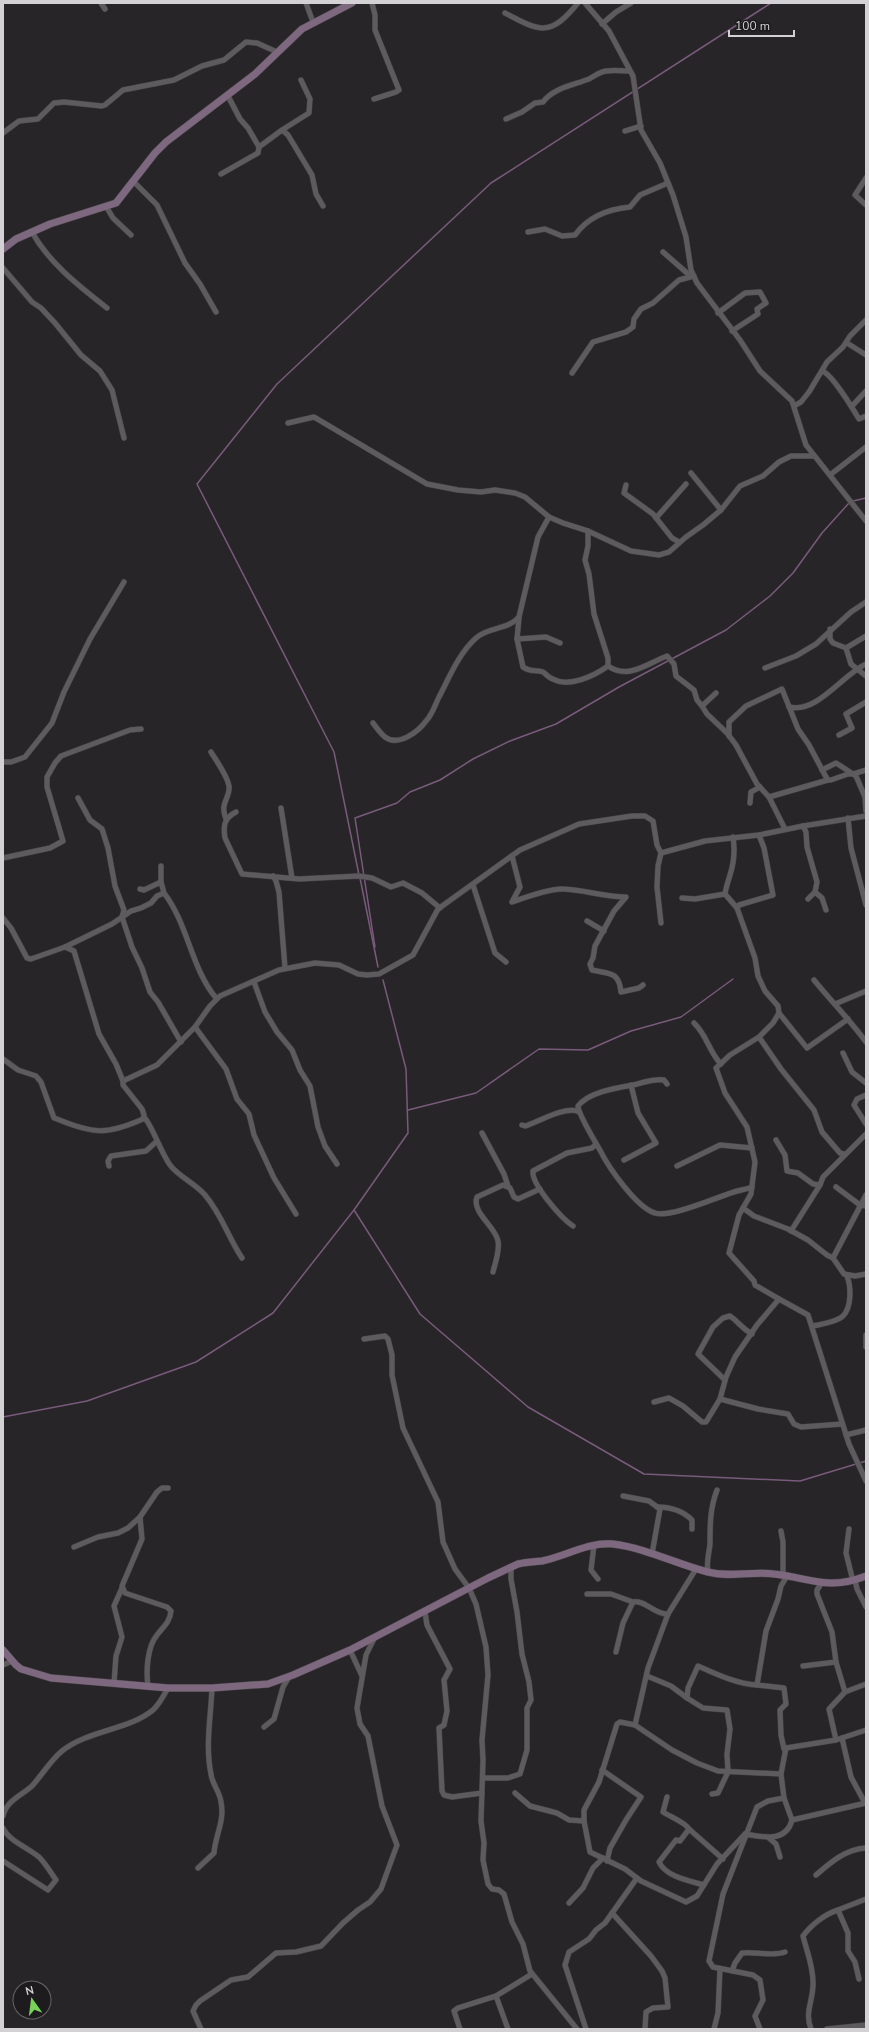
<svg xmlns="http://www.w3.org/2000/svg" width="869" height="2032" font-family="'Nunito Sans',sans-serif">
<rect width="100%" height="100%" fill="#272527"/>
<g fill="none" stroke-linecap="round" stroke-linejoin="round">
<g stroke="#795a7c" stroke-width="1.5">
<path d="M 853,501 L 866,498"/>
<path d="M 359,875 L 334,752 L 197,484 L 277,384 L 491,183 L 771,3"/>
<path d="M 360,878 L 378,967"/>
<path d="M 375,947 L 355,818 L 397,803 L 410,792 L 440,780 L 473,759 L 510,741 L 556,724 L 619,687 L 726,630 L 770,596 L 793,573 L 822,533 L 849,503"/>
<path d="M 408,1110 L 476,1093 L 539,1049 L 588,1050 L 631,1031 L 681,1017 L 733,979"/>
<path d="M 354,1210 L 420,1314 L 528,1407 L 644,1474 L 800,1481 L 866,1461"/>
<path d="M 3,1417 L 87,1401 L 196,1362 L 273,1313 L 354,1210 L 408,1133 L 406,1069 L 383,980"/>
</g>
<defs>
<g id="street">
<path d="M 101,3 L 105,9"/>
<path d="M 306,3 L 313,22"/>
<path d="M 372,3 L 375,15 L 375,30 L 399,90 L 396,92 L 374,99"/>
<path d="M 585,3 L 609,31 L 633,76 L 641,130 L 660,163 L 673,195 L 686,237 L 691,270 L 697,283 L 740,340 L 760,371 L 792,401 L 806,445 L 866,521"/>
<path d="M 505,13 C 541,32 550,37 578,3"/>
<path d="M 602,24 L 616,12 L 631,3"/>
<path d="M 228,96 L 240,119 L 248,128 L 259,147 L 282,130 L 288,135 L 312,175 L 316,194 L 323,206"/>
<path d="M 506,119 L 522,112 L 535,103 L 543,102 C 553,88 574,85 589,79 C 595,76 599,72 606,71 C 614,70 622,71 630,71"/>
<path d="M 282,130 L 309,113 L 310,99 L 301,80"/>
<path d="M 625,131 L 641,126"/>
<path d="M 3,133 L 19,121 L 38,119 L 54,103 L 64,102 L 102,106 L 105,105 L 123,90 L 174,80 L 202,66 L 224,60 L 246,42 L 257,43 L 277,52"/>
<path d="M 221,174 L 258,153 L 259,147"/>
<path d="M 866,178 L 855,195 L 866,205"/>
<path d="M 134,182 L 157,205 L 185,263 L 200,284 L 216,312"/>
<path d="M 107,208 L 113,218 L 131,235"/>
<path d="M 32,232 C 49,263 79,286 107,308"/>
<path d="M 528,232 L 545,229 L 562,236 L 575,235 C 588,217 608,209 630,207 L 640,195 L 668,183"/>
<path d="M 663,252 L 687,273 L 692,275"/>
<path d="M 3,268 L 32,302 L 41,308 L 55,323 L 81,355 L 100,371 L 112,390 L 124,438"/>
<path d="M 718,313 L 745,293 L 760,292 L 766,303 L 757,309 L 758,314 L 732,331"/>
<path d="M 847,343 L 866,355"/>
<path d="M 822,371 C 831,373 853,409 859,419 L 866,416"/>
<path d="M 572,373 L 593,342 L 626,332 L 633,327 L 634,319 L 641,309 L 653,303 L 679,280 L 694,276"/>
<path d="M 794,406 L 801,402 L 809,392 L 827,362 L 843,347 L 850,336 L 866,320"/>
<path d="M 852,406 L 866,391"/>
<path d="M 288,423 L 314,417 L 427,484 L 458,490 L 481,492 L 495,490 L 515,493 L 525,497 L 549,517 L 563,523 L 588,531 L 631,551 L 659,555 L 669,552 L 686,537 L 703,525 L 721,510 L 740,486 L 763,476 L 779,462 L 791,456 L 814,456"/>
<path d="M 691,473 L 721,510"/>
<path d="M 830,475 L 866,447"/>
<path d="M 626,485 L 624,493 L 653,514 L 672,538 L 679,542"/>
<path d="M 656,518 L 686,484"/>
<path d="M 519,618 L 517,639 L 546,637 L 560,643"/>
<path d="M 830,629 L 830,639 L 833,643 L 846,648 L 866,636"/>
<path d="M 517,639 L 523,667 C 531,673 536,669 543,672 C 546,674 549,678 553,679 C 569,688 594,676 608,666 L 608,658 L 594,614 L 589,574 L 585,560 L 588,546 L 588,531"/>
<path d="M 846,648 L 851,664 L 866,676"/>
<path d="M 608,666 C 628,680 646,664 667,656 L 674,664 L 676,676 L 694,690 L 697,700 L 702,706"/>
<path d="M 765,668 L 796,656 L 816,644 L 851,612 L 866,602"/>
<path d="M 716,693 L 702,706 L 707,714 L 727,733 L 736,745 L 757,784 L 769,797 L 785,829"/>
<path d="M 789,707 C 817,714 842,675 866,664"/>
<path d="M 373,723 C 376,727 380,733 385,737 C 398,747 418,732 426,721 C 432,715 435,705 439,697 C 449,678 459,653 476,638 C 488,627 508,630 519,617 L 538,537 L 549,517"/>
<path d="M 839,735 L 852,728 L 846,714 L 866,702"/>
<path d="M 729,736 L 729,722 L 746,706 L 782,689 L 798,729 L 809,745 L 826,777 L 828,780 L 831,780 L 848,774 L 853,774 L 856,776 L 865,797 L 866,811"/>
<path d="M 211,752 C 217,762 227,775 229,786 C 231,798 219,802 226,819"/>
<path d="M 3,762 L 11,762 L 25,757 L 52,723 L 64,692 L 90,639 L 124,582"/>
<path d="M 822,770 L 836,763 L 853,774 L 866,770"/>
<path d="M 769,797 L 828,780"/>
<path d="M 78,798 L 90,820 L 102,829 L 108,848 L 115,886 L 124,910 L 122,917 L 132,947 L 142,968 L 150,992 L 158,1002 L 181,1042"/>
<path d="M 750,803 L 751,792 L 760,787"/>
<path d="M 281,808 L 292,878"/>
<path d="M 236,812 C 224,818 223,826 225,838 L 242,874 L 299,879 L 359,876 L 372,878 L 391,887 L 403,883 L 422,893 L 440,908"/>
<path d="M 848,818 L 851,848 L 866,905"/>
<path d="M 803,826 L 866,816"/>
<path d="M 733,837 C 735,850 734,863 730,875 C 728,882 726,887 725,894 L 737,908 L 755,958 L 758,976 L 765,991 L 778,1006 L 779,1013 L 773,1023 L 759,1037 L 781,1069 L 814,1110 L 822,1132 L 840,1153 L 844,1154"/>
<path d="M 661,853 L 705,841 L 759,835 L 803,826 L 806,832 L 807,847 L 817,882 L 815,892 L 808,899"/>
<path d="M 512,856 L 520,887 L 512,902 C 526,897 550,888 564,889 C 585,890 605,897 626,897 L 614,911 L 595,946 L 593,958 L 590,964 L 592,970 C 609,974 619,971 621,992 L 639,988 L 643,985"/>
<path d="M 3,858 L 50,848 L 63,841 L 47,787 L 47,777 L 55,763 L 61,756 L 130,730 L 141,729"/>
<path d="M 273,876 L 276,881 L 279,892 L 285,968"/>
<path d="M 473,885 L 495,953 L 506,962"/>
<path d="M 140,889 L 144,890 L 161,882"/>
<path d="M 815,892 L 822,898 L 826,910"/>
<path d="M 164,893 C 188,924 191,968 216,998"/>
<path d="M 682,898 L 695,899 L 725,894"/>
<path d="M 737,908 L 739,905 L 773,895 L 764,848 L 759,835"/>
<path d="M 3,918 L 11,928 L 27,958 L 31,959 L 65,947 L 74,951 L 99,1034 L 116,1064 L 123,1081"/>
<path d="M 587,921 L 604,931"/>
<path d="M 65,947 L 112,924 L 131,911 L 141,908 L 151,903 L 157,896 L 164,893 L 161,882 L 161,866"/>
<path d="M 814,980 C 831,1001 850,1020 866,1042"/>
<path d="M 254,982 L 265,1012 L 277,1032 L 292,1050 L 300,1070 L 310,1086 L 318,1127 L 325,1146 L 337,1164"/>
<path d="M 835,1004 L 866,991"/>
<path d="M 779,1013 L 807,1048 L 848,1019"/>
<path d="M 694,1023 C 707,1035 709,1052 721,1064"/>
<path d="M 195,1027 L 226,1069 L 237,1099 L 249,1114 L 254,1135 L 274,1178 L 296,1214"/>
<path d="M 759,1037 L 730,1055 L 716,1068 L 725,1093 L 747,1127 L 755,1162 L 751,1194 L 739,1215 L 729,1253 L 754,1281 L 755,1285 L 779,1299"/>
<path d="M 843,1053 L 852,1072 L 866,1083"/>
<path d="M 3,1059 L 18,1070 L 36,1076 L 41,1082 L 54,1118 L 57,1119 C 93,1134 107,1135 143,1119 L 144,1115 L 142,1109 L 123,1085 L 123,1081 L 157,1065 L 195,1027 L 210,1006 L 220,996 L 279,970 L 315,963 L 339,965 L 358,974 L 367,975 L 379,974 L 413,955 L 438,909 L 520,850 L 579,824 L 632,816 L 645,816 L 653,821 L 657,845 L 661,853 L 658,866 L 657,887 L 661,923"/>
<path d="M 667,1084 L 664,1080 C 653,1078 643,1083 633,1085 C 616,1088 589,1092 578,1106 C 578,1114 596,1143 601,1152 C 609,1168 637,1208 655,1213 C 670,1218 715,1198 731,1193 C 738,1190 745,1190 752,1187"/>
<path d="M 866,1095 L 857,1099 L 854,1105 L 866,1124"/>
<path d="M 144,1117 C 152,1125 161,1153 170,1165 C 179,1177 195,1183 205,1195 C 222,1215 228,1237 242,1258"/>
<path d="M 522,1125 L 525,1126 C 538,1122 567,1105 579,1112"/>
<path d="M 482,1133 L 504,1174 L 508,1186"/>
<path d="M 776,1140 L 785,1155 L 787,1171 L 798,1173 L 813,1184 L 820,1185"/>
<path d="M 624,1160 L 656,1143 L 638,1113 L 631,1085"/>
<path d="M 109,1166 L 108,1161 L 111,1156 L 146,1151 L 156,1142"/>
<path d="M 677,1166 L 720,1145 L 752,1148"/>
<path d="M 836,1187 L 860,1205 L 866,1206"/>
<path d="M 743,1208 L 754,1216 L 788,1229 L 808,1240 L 827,1255 L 833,1258 L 844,1274 L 855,1276 L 866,1274"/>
<path d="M 573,1226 C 562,1219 531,1184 533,1171 L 567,1153 L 592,1148 L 596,1144"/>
<path d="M 791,1231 L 820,1185 L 823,1177 L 866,1134"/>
<path d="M 833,1258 L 866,1195"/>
<path d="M 493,1272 C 495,1263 500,1251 498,1241 C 496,1227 471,1212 477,1197 L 503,1185 L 510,1188 L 514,1197 L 518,1199 L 540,1189"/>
<path d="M 813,1326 C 822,1324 837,1322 843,1316 C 852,1307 851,1286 847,1276"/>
<path d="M 866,1335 L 866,1347"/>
<path d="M 364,1339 L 385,1336 L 388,1339 L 392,1355 L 392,1375 L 403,1428 L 438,1502 L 443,1542 L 455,1569 L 469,1588 L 476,1604 L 486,1647 L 488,1675 L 482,1740 L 483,1760 L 481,1821 L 484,1843 L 483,1860 L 488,1884 L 492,1889 L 499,1890 L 504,1894 L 512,1922 L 523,1944 L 530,1971 L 577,2029"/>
<path d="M 725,1380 L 698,1354 L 713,1327 L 723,1318 L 730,1316 C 739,1322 741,1328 752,1334"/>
<path d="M 720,1399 L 758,1409 L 788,1414 L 794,1424 L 801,1427 L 842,1424"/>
<path d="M 654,1402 L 669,1398 L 683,1406 L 702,1422 L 706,1422 L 720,1399 L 726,1377 L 735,1357 L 757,1325 L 779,1299 L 808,1315 L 849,1444 L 866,1481"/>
<path d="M 846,1435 L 866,1430"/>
<path d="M 623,1496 L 649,1501 L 660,1509 L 652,1554"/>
<path d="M 657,1507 C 671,1507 682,1510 692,1520 L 692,1529"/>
<path d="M 849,1529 L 846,1553 L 853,1581"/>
<path d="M 781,1531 L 783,1542 L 783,1575"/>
<path d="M 594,1545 L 591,1570 L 598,1579"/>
<path d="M 74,1547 L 98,1537 L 118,1533 L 128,1528 L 140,1517"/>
<path d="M 708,1572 C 706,1562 709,1554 710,1544 C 710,1525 710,1508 717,1490"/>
<path d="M 855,1580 L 857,1589 L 866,1607"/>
<path d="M 587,1594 L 611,1594 L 633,1602"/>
<path d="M 425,1612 L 427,1625 L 450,1669 L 444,1680 L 447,1711 L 444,1725 L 439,1728 L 442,1791 L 444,1795 L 452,1797 L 482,1793"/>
<path d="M 350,1650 L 362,1676"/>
<path d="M 616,1652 L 623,1623 L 633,1602 C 644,1599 655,1615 668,1614"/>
<path d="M 836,1662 L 845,1692 L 866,1684"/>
<path d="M 3,1665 L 12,1661"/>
<path d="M 803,1666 L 836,1662 L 832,1632 L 817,1594 L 817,1590 L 821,1584"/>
<path d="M 647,1676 L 671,1686 L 687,1698"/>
<path d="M 114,1683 L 116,1656 L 122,1637 L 114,1606 L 122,1588"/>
<path d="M 148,1686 C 146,1671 147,1647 157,1635 C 163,1627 170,1622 171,1611 L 167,1607 L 125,1593 L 122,1586 L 142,1539 L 140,1517 L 157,1492 L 162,1488 L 168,1488"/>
<path d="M 635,1725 L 648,1668 L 668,1614 L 696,1569"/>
<path d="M 264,1727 L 274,1719 L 283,1687 L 289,1677"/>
<path d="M 842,1738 L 851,1777 L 865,1803"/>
<path d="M 836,1740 L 829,1709 L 845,1692"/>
<path d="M 784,1749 L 781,1735 L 780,1710 L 786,1704 L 784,1688 L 757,1685 L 766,1631 L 778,1599 L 781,1586 L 787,1576"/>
<path d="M 602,1770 L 641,1797 L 626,1820 L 610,1848 L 607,1861"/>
<path d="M 781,1774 L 784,1798"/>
<path d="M 483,1778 L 508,1778 L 520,1774 L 527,1750 L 527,1708 L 531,1700 L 529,1682 L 522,1654 L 517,1612 L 511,1579 L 511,1567"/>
<path d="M 515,1793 L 530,1806 L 557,1813 L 569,1820 L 584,1821"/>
<path d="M 712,1794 L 718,1793 L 728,1772 L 727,1754 L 730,1729 L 727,1710 L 703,1708 L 687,1698 L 688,1688 L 698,1666 C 716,1674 737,1684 757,1685"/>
<path d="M 667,1797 L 663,1812 C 671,1817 686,1823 689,1829"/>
<path d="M 3,1816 C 6,1801 22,1795 32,1786 C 42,1775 50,1761 62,1751 C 88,1730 129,1730 153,1710 C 159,1705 164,1695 168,1688"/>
<path d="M 3,1828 C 9,1841 27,1847 39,1857 C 46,1864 51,1873 56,1880 L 48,1890 L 3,1861"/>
<path d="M 745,1834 L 717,1864 L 697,1896 L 686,1902 L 641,1881 L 625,1869 L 590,1852 L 584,1821 L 584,1810 L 599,1782 L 617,1724 L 620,1722 L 635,1725 L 672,1750 L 697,1763 L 718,1771 L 781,1774 L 786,1748 L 836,1740 L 866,1730"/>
<path d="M 745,1834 C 763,1837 786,1843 792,1820"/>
<path d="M 769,1838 L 776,1844 L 780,1857"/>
<path d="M 198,1868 L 214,1853 C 215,1836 225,1821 221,1802 C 220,1792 212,1784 211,1774 C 205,1745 211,1716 212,1688"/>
<path d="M 816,1875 C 831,1862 846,1849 866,1848"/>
<path d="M 704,1885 C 690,1881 666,1877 659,1862 L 676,1840 L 680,1841 L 689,1829 L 723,1859"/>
<path d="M 569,1903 L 583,1888 L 593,1868 L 603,1858"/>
<path d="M 612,1913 L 651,1956 L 662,1971 L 665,1978 L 668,2007 L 653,2008 L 646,2012 L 645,2029"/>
<path d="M 732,1971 L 735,1963 L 742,1953 C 756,1951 771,1957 785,1952"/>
<path d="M 859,1979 L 855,1962 L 848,1951 L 848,1933 L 838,1910 L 866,1899"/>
<path d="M 496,1996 L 508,2029"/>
<path d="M 201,2029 L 193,2011 L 196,2005 L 200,2001 L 231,1980 L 248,1977 L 276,1953 L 296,1952 L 321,1946 L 343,1923 L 358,1910 L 370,1902 L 381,1889 L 397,1845 L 382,1806 L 368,1736 L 360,1724 L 357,1708 L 366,1655 L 375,1637"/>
<path d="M 460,2029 L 454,2011 L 458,2008 L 496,1996 L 532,1974"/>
<path d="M 586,2029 L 565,1965 L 569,1952 L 589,1939 L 596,1930 L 605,1923 L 637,1878"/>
<path d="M 714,2029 L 718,2013 L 720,1969"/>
<path d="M 760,2029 L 755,2016 L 763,2000 L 760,1980 L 753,1975 L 713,1967 L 709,1961 L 723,1894 L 757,1807 L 768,1801 L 784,1798 L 792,1820 L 866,1803"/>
<path d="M 811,2029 C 804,2012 814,1999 813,1982 C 813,1966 807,1952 803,1936 C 811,1925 825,1914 838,1910"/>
<path d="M 827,2029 L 866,2025"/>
</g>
<g id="secondary">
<path d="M 3,249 L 16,239 L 50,224 L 116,203 L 155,153 L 166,142 L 255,74 L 302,29 L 352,3"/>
<path d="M 3,1650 L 16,1665 L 21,1669 L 51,1678 L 168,1688 L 212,1688 L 268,1684 L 293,1675 L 350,1650 L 488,1578 L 518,1564 C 526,1562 534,1562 542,1561 C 566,1556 588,1542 613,1544 C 646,1548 676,1564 708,1572 C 730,1578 752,1571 774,1574 C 811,1578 828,1591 866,1576"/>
</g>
</defs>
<use href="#street" stroke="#434143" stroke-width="6"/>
<use href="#secondary" stroke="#434143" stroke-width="8"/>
<use href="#street" stroke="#5e5b5e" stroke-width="5"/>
<use href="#secondary" stroke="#7e6880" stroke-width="7"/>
</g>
<rect width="869" height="2032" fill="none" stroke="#d3d1d3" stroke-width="8"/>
<g transform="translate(32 2000) rotate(346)"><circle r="19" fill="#1d1b1e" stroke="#666466"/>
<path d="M0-3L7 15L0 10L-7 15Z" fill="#78d259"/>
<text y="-6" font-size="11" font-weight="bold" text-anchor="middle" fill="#d3d1d3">N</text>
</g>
<path d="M729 30v6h65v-6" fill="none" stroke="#d3d1d3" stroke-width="2"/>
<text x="735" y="30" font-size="12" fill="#d3d1d3" stroke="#1d1b1e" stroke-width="3" paint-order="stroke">100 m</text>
</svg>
